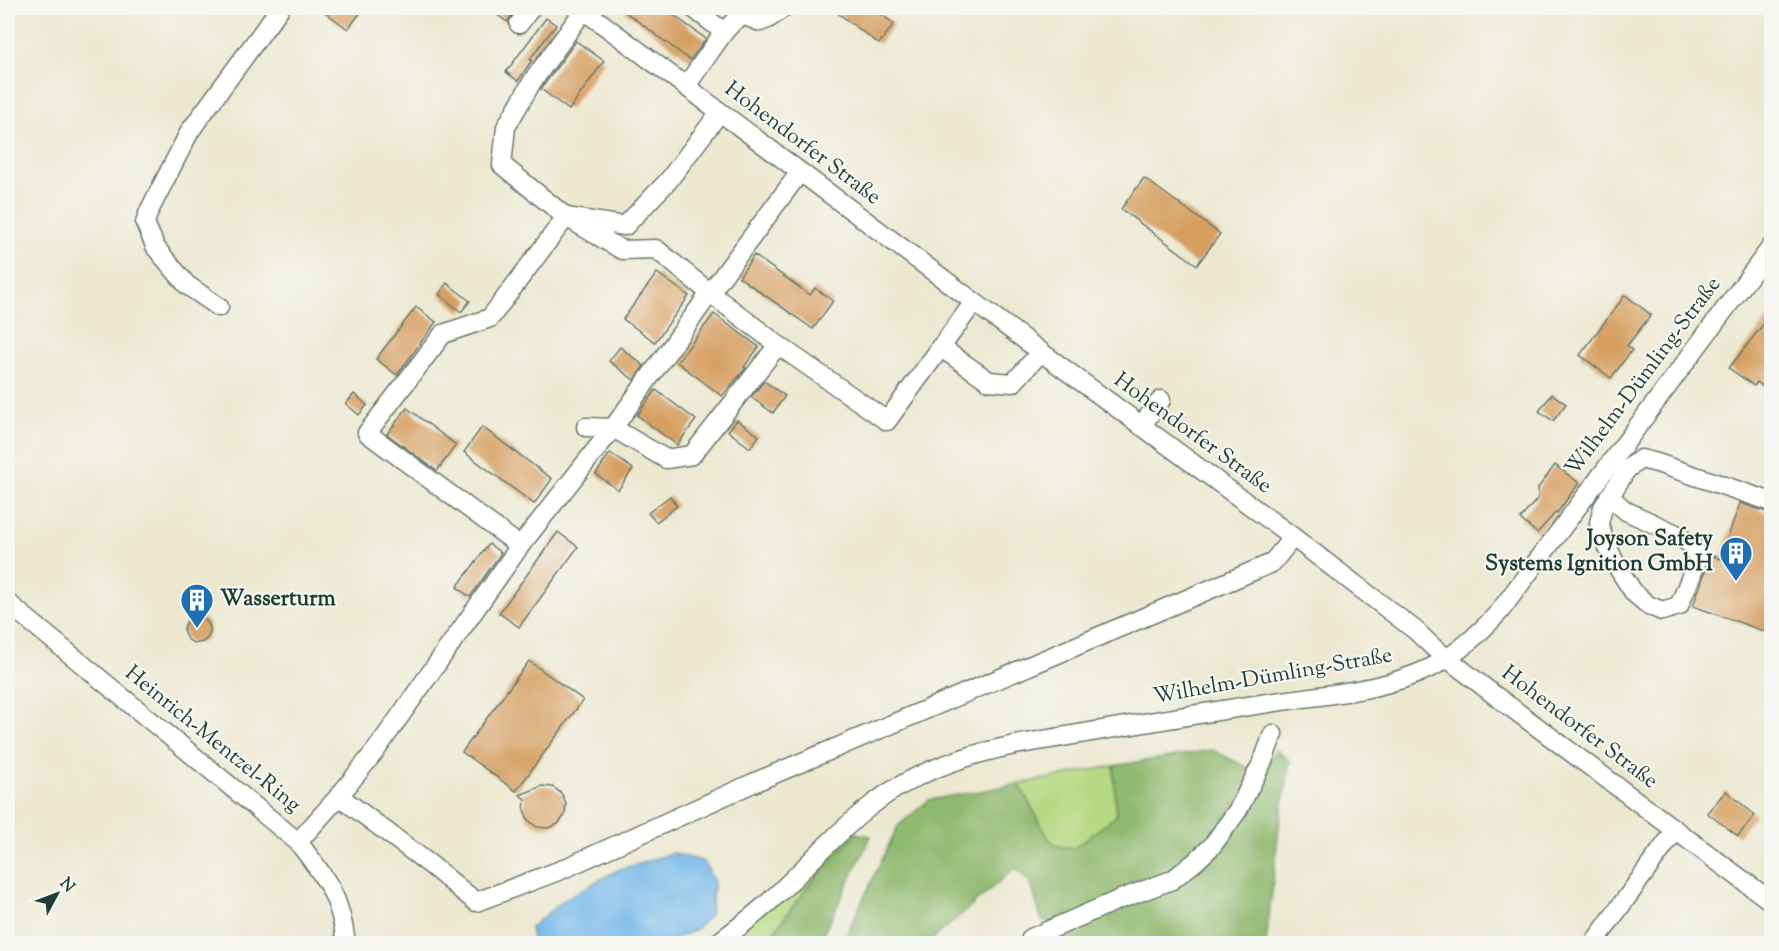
<svg xmlns="http://www.w3.org/2000/svg" width="1779" height="951" font-family="'Sorts Mill Goudy',serif">
<rect width="100%" height="100%" fill="#f6f6f2"/>
<filter id="ink" filterUnits="userSpaceOnUse"><feTurbulence type="fractalNoise" baseFrequency=".0167" numOctaves="2"/><feDisplacementMap in="SourceGraphic" scale="12" xChannelSelector="R" yChannelSelector="G"/><feConvolveMatrix kernelMatrix="1 2 1 2 8 2 1 2 1" color-interpolation-filters="sRGB"/></filter>
<filter id="wash" filterUnits="userSpaceOnUse"><feTurbulence type="fractalNoise" baseFrequency=".008" numOctaves="4" result="noise"/><feDisplacementMap in="SourceGraphic" scale="24" xChannelSelector="R" yChannelSelector="G"/><feGaussianBlur stdDeviation="1.35" result="paint"/><feColorMatrix in="noise" values="0 0 0 0 0 0 0 0 0 0 0 0 0 0 0 0 0 1.4 0 .05"/><feComposite in="paint" operator="in"/></filter>
<g filter="url(#wash)">
<rect width="100%" height="100%" fill="#ece8d0"/>
<g fill="#b5d982" stroke="#6a8b5b" stroke-width="1.5">
<path d="M 1114,766 L 1116,816 L 1074,848 L 1058,846 L 1049,839 L 1019,784 Z"/>
<path d="M 848,826 L 856,833 L 808,886 L 766,943 L 723,944 Z"/>
</g>
<g fill="#90b970" stroke="#587b52" stroke-width="1.5">
<path d="M 1212,750 L 1255,771 L 1235,811 L 1172,877 L 1055,924 L 1042,921 L 1030,882 L 1015,868 L 928,943 L 842,944 L 898,826 L 929,800 L 1019,784 L 1049,839 L 1058,846 L 1074,848 L 1116,816 L 1114,766 Z"/>
<path d="M 1276,750 L 1290,761 L 1279,827 L 1266,943 L 1037,944 L 1095,913 L 1170,889 Z"/>
<path d="M 856,833 L 871,836 L 819,943 L 766,943 L 808,886 Z"/>
</g>
<path fill="#75b8ea" stroke="#4a7a8f" stroke-width="1.5" d="M 673,853 L 704,862 L 714,882 L 710,915 L 696,929 L 666,943 L 533,943 L 530,928 L 565,899 L 618,870 Z"/>
<g id="blocks">
<g fill="#d69f60">
<path d="M 319,8 L 364,8 L 348,29 Z"/>
<path d="M 488,8 L 517,8 L 507,22 Z"/>
<path d="M 620,8 L 664,8 L 706,39 L 690,60 Z"/>
<path d="M 831,8 L 873,8 L 894,24 L 879,44 Z"/>
<path d="M 546,18 L 556,25 L 530,59 L 532,60 L 518,81 L 506,72 Z"/>
<path d="M 576,41 L 604,61 L 569,110 L 541,89 Z"/>
<path d="M 1144,178 L 1220,234 L 1197,265 L 1121,209 Z"/>
<path d="M 754,255 L 810,295 L 815,288 L 833,301 L 813,329 L 739,277 Z"/>
<path d="M 657,273 L 689,296 L 655,342 L 623,319 Z"/>
<path d="M 447,283 L 470,301 L 461,312 L 439,294 Z"/>
<path d="M 1625,295 L 1651,315 L 1627,346 L 1632,350 L 1611,378 L 1580,355 Z"/>
<path d="M 416,307 L 436,322 L 397,375 L 376,359 Z"/>
<path d="M 1772,313 L 1772,393 L 1757,382 L 1754,386 L 1729,368 Z"/>
<path d="M 714,314 L 759,347 L 744,367 L 746,368 L 722,396 L 677,362 Z"/>
<path d="M 620,347 L 644,366 L 634,380 L 609,361 Z"/>
<path d="M 764,381 L 785,396 L 773,413 L 751,397 Z"/>
<path d="M 656,390 L 696,420 L 677,445 L 637,415 Z"/>
<path d="M 354,394 L 367,405 L 359,415 L 346,404 Z"/>
<path d="M 1552,394 L 1566,404 L 1553,421 L 1539,411 Z"/>
<path d="M 407,408 L 456,445 L 437,471 L 387,434 Z"/>
<path d="M 737,420 L 759,436 L 750,448 L 728,431 Z"/>
<path d="M 482,427 L 552,479 L 534,504 L 464,452 Z"/>
<path d="M 610,453 L 633,469 L 618,490 L 596,474 Z"/>
<path d="M 1555,465 L 1579,483 L 1557,513 L 1556,512 L 1537,533 L 1520,519 L 1538,498 L 1538,488 Z"/>
<path d="M 670,496 L 677,506 L 656,522 L 648,513 Z"/>
<path d="M 1740,503 L 1772,514 L 1772,634 L 1693,606 L 1711,555 L 1720,559 Z"/>
<path d="M 558,532 L 578,547 L 519,627 L 499,613 Z"/>
<path d="M 489,544 L 501,553 L 470,597 L 457,587 Z"/>
<circle cx="197" cy="630" r="13"/>
<path d="M 529,661 L 583,700 L 516,791 L 462,752 Z"/>
<path d="M 542,786 L 553,787 L 562,794 L 566,804 L 565,815 L 558,824 L 548,828 L 537,827 L 528,820 L 524,810 L 525,799 L 520,795 Z"/>
<path d="M 1726,791 L 1755,815 L 1738,836 L 1707,813 Z"/>
</g>
</g>
</g>
<g filter="url(#ink)">
<use href="#blocks" fill-opacity="0" stroke="#67796b" stroke-width="1.5"/>
<g fill="none" stroke-linecap="round" stroke-linejoin="round">
<defs>
<g id="minor">
<path d="M 581,8 L 1041,352 L 1293,537 L 1415,630 L 1434,648 L 1493,694 L 1772,902"/>
<path d="M 519,24 L 531,8"/>
<path d="M 724,32 L 735,20 L 745,16 L 760,22 L 768,19 L 783,8"/>
<path d="M 686,86 L 724,32 L 693,8"/>
<path d="M 720,112 L 668,181 L 625,226 L 566,217 L 622,250 L 656,249 L 710,293 L 800,172"/>
<path d="M 219,307 L 187,285 L 156,248 L 145,223 L 149,211 L 190,131 L 280,8"/>
<path d="M 940,347 L 989,381 L 1013,383 L 1041,352"/>
<path d="M 1141,426 L 1161,400"/>
<path d="M 586,427 L 613,428 L 666,459 L 692,455 L 778,345"/>
<path d="M 1609,496 L 1626,511 L 1676,534 L 1693,546 L 1698,559 L 1679,606 L 1662,611 L 1648,605 L 1634,593 L 1616,565 L 1603,537 L 1599,523 L 1603,507 L 1627,469 L 1641,459 L 1657,463 L 1772,502"/>
<path d="M 520,546 L 613,428 L 710,293 L 778,345 L 887,421 L 974,302"/>
<path d="M 8,603 L 298,842 C 326,878 341,897 346,944"/>
<path d="M 339,796 L 432,866 L 476,902 L 561,870 L 753,783 L 1272,563 L 1293,537"/>
<path d="M 298,842 L 339,796 L 376,750 L 520,546 L 367,433 L 443,334 L 490,318 L 566,217 L 502,165 L 506,127 L 532,82 L 584,10"/>
<path d="M 1031,938 L 1118,900 L 1172,880 L 1195,862 L 1212,846 L 1238,810 L 1263,761 L 1273,734"/>
<path d="M 716,944 C 735,930 753,917 770,901 C 805,869 835,833 873,804 C 914,772 965,755 1015,745 C 1102,730 1188,715 1275,702 C 1328,694 1382,691 1430,668 C 1457,655 1480,633 1500,611 L 1772,246"/>
<path d="M 1593,944 L 1675,831"/>
</g>
</defs>
<use href="#minor" stroke="#67796b" stroke-width="21"/>
<use href="#minor" stroke="#fff" stroke-width="18"/>
</g>
</g>
<defs>
<symbol id="building-pin" viewBox="-11 -11 22 30"><path d="M0 17L-7.5 6A9.5 9.5 0 1 1 7.5 6Z" fill="#1f6fb2" stroke="#f6f6f2"/><path d="M-4-6H4V6H1V3H-1V6H-4ZM-2.5-4.3h1.7v1.8h-1.7ZM.8-4.3h1.7v1.8H.8ZM-2.5-1h1.7V.8h-1.7ZM.8-1h1.7V.8H.8Z" fill="#fff"/></symbol>
</defs>
<g fill-rule="evenodd">
<use href="#building-pin" x="1717" y="534" width="38" height="52"/>
<use href="#building-pin" x="178" y="581" width="38" height="52"/>
</g>
<g text-anchor="middle" dominant-baseline="central" stroke-width="4.5" stroke-linejoin="round" paint-order="stroke">
<g font-size="22" fill="#1f3d34" stroke="#f6f6f2">
<text transform="translate(802 144) rotate(37)">Hohendorfer Straße</text>
<text transform="translate(1644 377) rotate(-53)">Wilhelm-Dümling-Straße</text>
<text transform="translate(1192 434) rotate(36)">Hohendorfer Straße</text>
<text transform="translate(1273 677) rotate(-10)">Wilhelm-Dümling-Straße</text>
<text transform="translate(1579 728) rotate(37)">Hohendorfer Straße</text>
<text transform="translate(212 740) rotate(39)">Heinrich-Mentzel-Ring</text>
</g>
<g font-size="22" font-weight="bold" fill="#1f3d34" stroke="#f6f6f2" text-anchor="end">
<text x="1713" y="540">Joyson Safety<tspan x="1713" dy="25">Systems Ignition GmbH</tspan></text>
<text x="220" y="600" text-anchor="start">Wasserturm</text>
</g>
</g>
<rect width="1779" height="951" fill="none" stroke="#f6f6f2" stroke-width="30"/>
<g transform="translate(57 894) rotate(49)" stroke="#f6f6f2" stroke-width="4.5" paint-order="stroke">
<path d="M0-4.5L10 22L0 15L-10 22Z" fill="#1f3d34"/>
<text y="-9" font-size="16" font-weight="bold" text-anchor="middle" fill="#1f3d34">N</text>
</g>
</svg>
